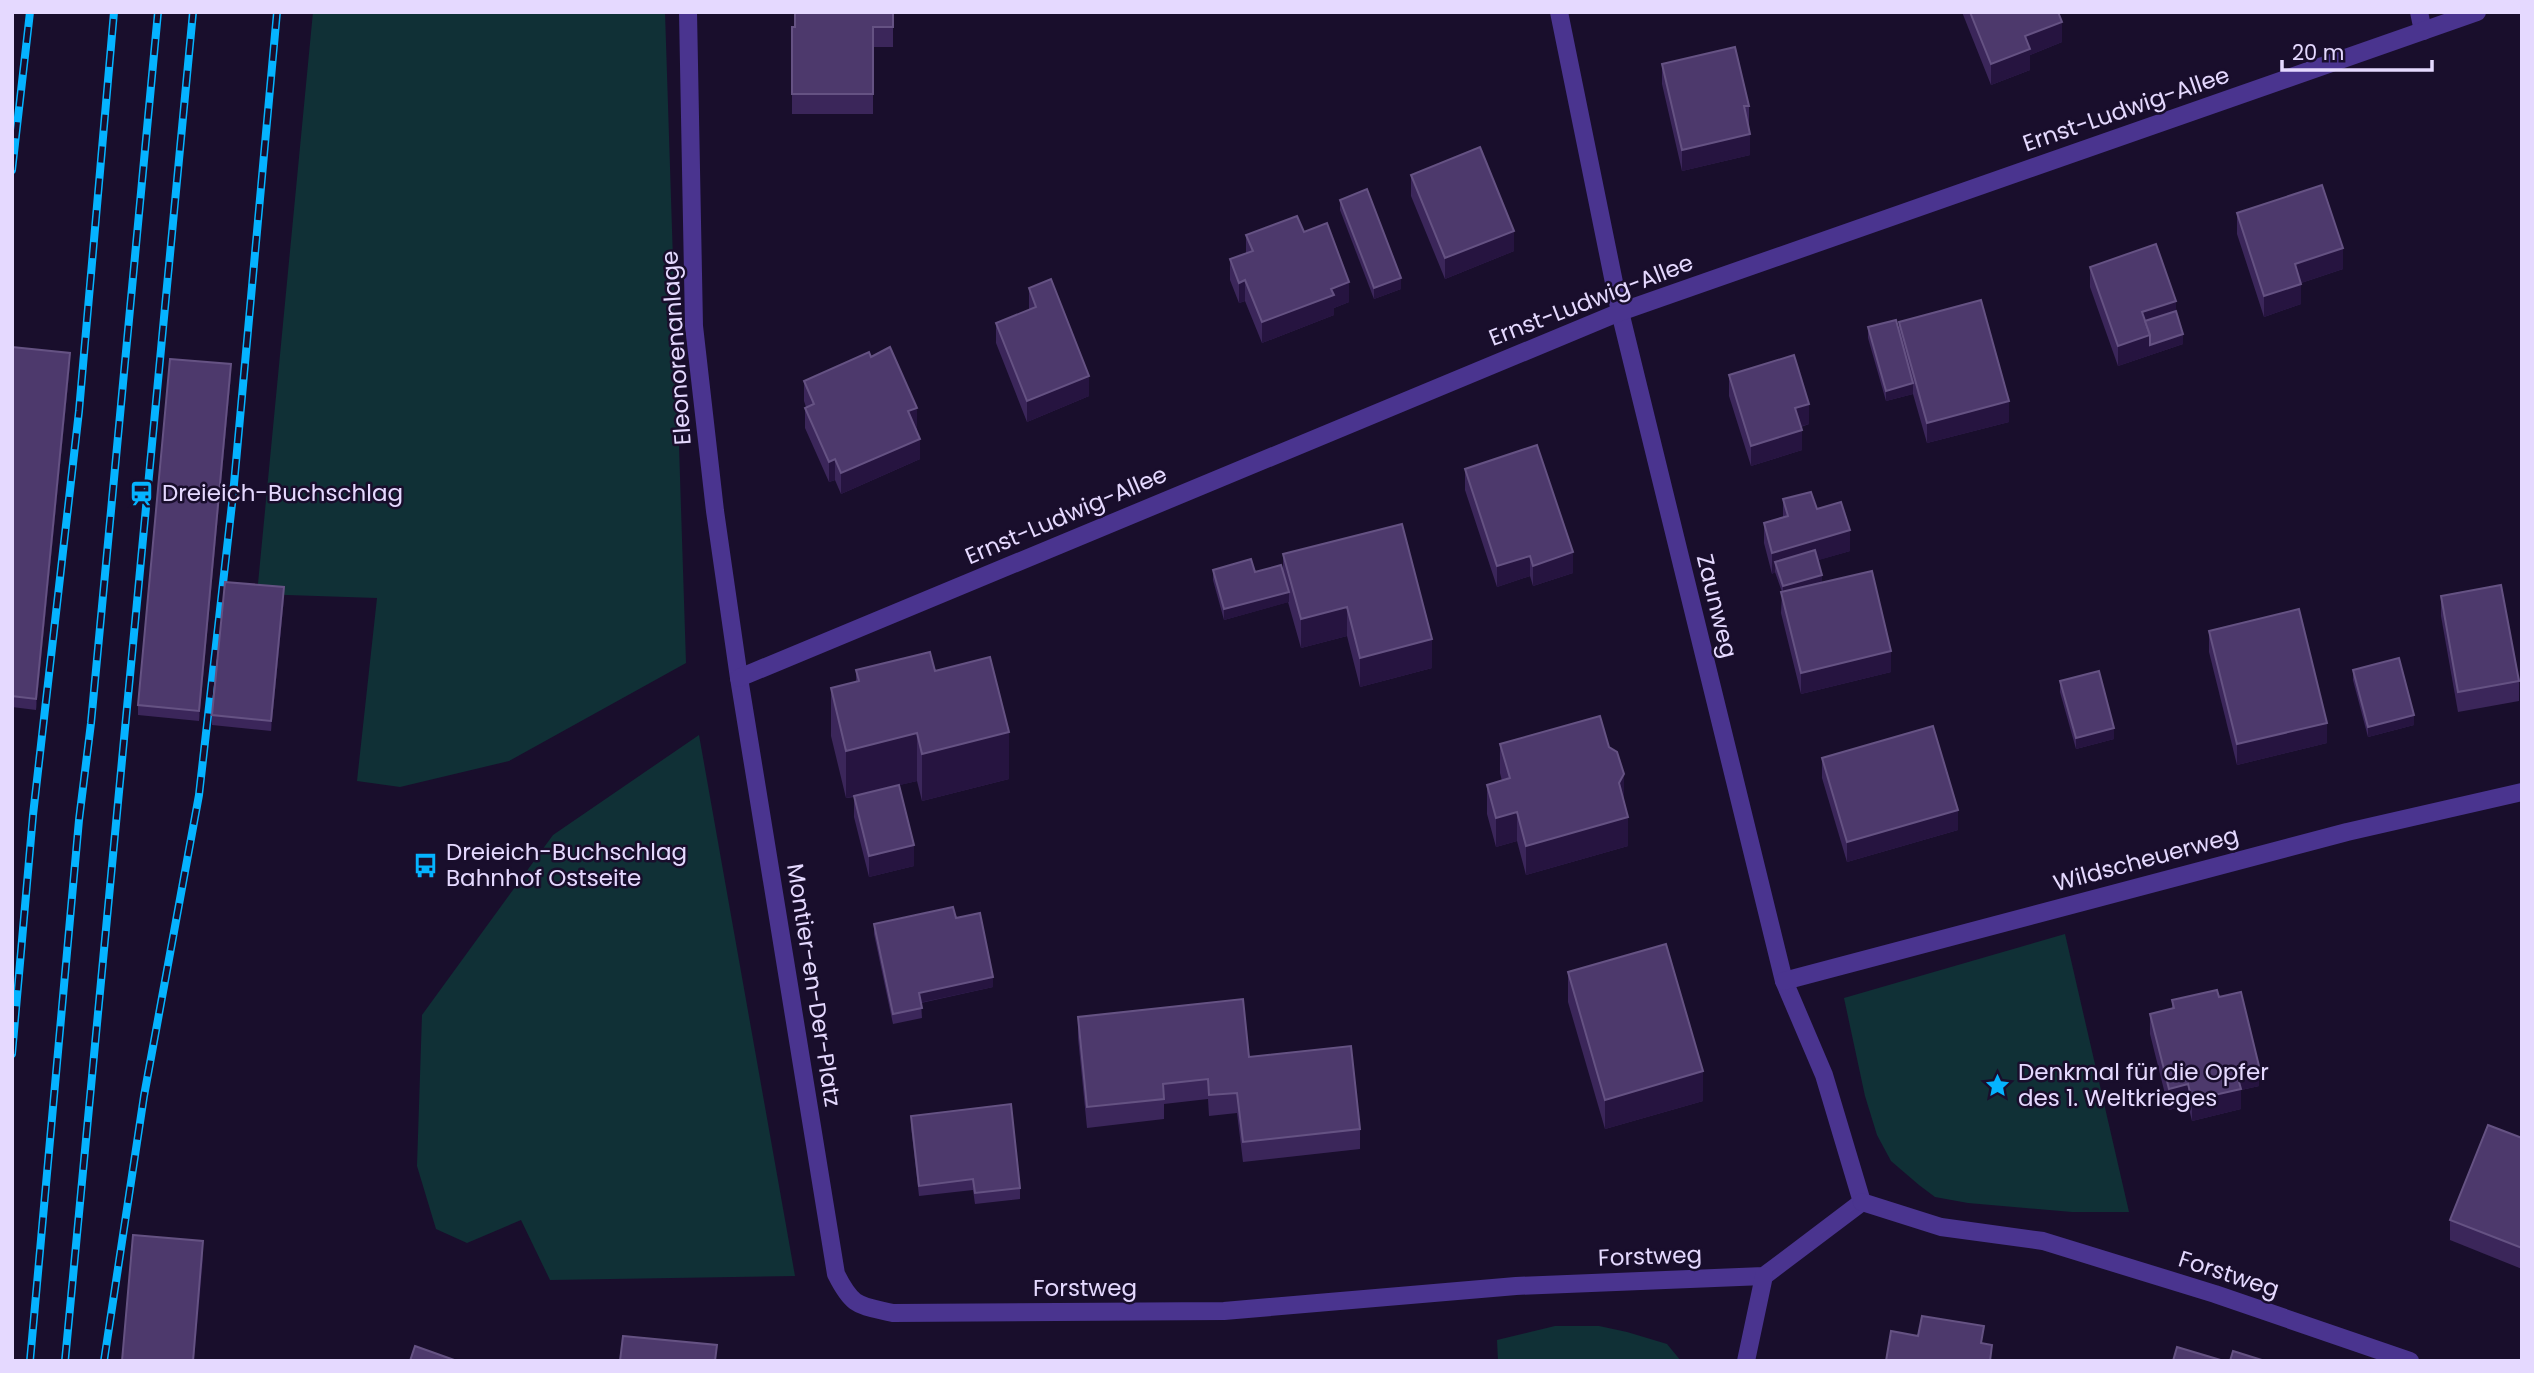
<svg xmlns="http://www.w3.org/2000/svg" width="2534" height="1373" font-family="Poppins,sans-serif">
<rect width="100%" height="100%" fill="#190e2c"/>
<g fill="#103036">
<path d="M 313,12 L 665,12 L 686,663 L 509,761 L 400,787 L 357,781 L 377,598 L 257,594 Z"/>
<path d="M 699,735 L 795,1276 L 550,1280 L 521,1220 L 467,1243 L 436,1229 L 417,1166 L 422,1015 L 553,835 Z"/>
<path d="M 2065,934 L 2129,1212 L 2072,1212 L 1968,1203 L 1935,1197 L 1919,1185 L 1891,1161 L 1877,1135 L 1865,1096 L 1844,998 Z"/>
<path d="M 1555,1326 L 1599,1326 L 1627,1332 L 1667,1344 L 1681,1361 L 1498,1361 L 1497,1340 Z"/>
</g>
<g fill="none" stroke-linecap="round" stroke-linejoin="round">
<g stroke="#4a348f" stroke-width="18">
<path d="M 688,12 L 694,326 L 715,511 L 739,678 L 836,1274 C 853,1308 859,1305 893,1313 L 1224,1311 L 1516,1286 L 1764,1276 L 1862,1202"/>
<path d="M 1559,12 L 1620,312 L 1784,981 L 1824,1075 L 1862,1202"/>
<path d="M 2419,12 L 2423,31"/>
<path d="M 739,678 L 1620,312 L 2477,12"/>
<path d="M 1784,981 L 2347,832 L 2522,792"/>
<path d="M 1862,1202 L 1941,1227 L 2043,1241 L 2215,1294 L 2410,1361"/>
<path d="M 1746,1361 L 1764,1276"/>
</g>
<defs>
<g id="rail">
<path d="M 12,170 L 30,12"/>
<path d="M 12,1054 L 33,815 L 79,411 L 114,12"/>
<path d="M 30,1361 L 79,820 L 91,723 L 158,12"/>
<path d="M 65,1361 L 193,12"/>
<path d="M 104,1361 L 144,1096 L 199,795 L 233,495 L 277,12"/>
</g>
</defs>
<use href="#rail" stroke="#05b3ff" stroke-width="8"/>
<use href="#rail" stroke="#190e2c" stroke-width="5" stroke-dasharray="16" stroke-linecap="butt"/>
</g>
<g fill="#3b265a">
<path d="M 893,12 L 893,47 L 873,47 L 873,114 L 792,114 L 792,27 Z"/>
<path d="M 1962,12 L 2058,12 L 2062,42 L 2030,55 L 2030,70 L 1991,85 Z"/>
<path d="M 1662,64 L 1749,106 L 1749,126 L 1748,126 L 1750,155 L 1682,171 L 1662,84 Z"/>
<path d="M 2520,123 L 2522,123 L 2522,149 L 2520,144 Z"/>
<path d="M 1411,175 L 1514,251 L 1445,279 L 1411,196 Z"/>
<path d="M 1340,200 L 1401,289 L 1374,299 L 1340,210 Z"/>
<path d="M 2237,213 L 2343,269 L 2301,283 L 2301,304 L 2264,317 L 2237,234 Z"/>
<path d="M 1304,232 L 1349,302 L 1334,308 L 1334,315 L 1262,343 L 1245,301 L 1239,303 L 1230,280 L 1230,259 L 1246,253 L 1246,235 Z"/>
<path d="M 2090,267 L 2176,311 L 2183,344 L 2118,366 L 2090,287 Z"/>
<path d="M 1029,288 L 1089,396 L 1027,422 L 996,343 L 996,323 L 1029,310 Z"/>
<path d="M 1899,322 L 2009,422 L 1927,443 L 1913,394 L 1886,401 L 1868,338 L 1868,327 L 1899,331 Z"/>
<path d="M 12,347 L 70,364 L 36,710 L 12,707 Z"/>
<path d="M 871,357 L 917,428 L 920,459 L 841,494 L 835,480 L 829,482 L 805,428 L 805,408 L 806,407 L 804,401 L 804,381 Z"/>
<path d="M 231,375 L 199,721 L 138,715 L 138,705 Z"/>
<path d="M 1729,375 L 1809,424 L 1801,427 L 1802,450 L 1751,466 L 1729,396 Z"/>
<path d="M 1465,469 L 1573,573 L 1533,586 L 1530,576 L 1497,587 L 1465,490 Z"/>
<path d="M 1783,499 L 1817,509 L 1850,551 L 1818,560 L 1822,583 L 1891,672 L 1801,694 L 1781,613 L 1782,592 L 1775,572 L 1772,574 L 1764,543 L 1764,523 L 1783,517 Z"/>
<path d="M 1283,554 L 1432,668 L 1360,687 L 1347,636 L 1301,648 L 1288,602 L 1224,620 L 1213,580 L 1213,570 L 1255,572 L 1283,572 Z"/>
<path d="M 2441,596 L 2519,681 L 2519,701 L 2458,712 L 2441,616 Z"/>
<path d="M 284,598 L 271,731 L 212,725 L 212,715 Z"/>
<path d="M 2209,631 L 2327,743 L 2237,765 L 2209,652 Z"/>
<path d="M 856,670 L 935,671 L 1009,779 L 922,801 L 917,781 L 899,785 L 914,866 L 869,877 L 854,817 L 854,797 L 846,798 L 831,736 L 831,688 L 856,682 Z"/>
<path d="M 2353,670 L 2414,725 L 2368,737 L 2353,680 Z"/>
<path d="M 2060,681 L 2114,739 L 2076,749 L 2060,692 Z"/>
<path d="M 1500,744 L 1624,802 L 1628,846 L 1526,875 L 1517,841 L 1496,847 L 1487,814 L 1487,785 L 1502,781 L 1500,773 Z"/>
<path d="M 1822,758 L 1958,830 L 1847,862 L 1822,778 Z"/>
<path d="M 956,918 L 993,987 L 921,1003 L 922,1018 L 893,1024 L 874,934 L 874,924 Z"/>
<path d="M 1568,972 L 1703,1101 L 1605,1129 L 1568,1002 Z"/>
<path d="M 2219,997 L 2259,1086 L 2241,1090 L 2241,1109 L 2192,1121 L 2188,1105 L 2169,1110 L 2150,1034 L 2150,1014 L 2172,1008 L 2172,1000 Z"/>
<path d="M 1078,1017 L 1249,1057 L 1360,1129 L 1360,1149 L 1243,1162 L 1237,1113 L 1209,1116 L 1208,1099 L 1164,1104 L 1164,1119 L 1087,1128 L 1078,1038 Z"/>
<path d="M 911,1116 L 1020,1188 L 1020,1199 L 975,1204 L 973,1190 L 919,1196 L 911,1127 Z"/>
<path d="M 2522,1138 L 2522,1269 L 2450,1240 L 2450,1220 Z"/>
</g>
<g fill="#261440">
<path d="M 2062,22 L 2062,42 L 2030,55 L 2030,70 L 1991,85 L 1991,64 L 2025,36 Z"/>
<path d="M 1750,134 L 1750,155 L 1682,171 L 1682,150 Z"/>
<path d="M 1514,231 L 1514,251 L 1445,279 L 1445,258 Z"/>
<path d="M 2343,248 L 2343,269 L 2295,285 L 2295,264 Z"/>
<path d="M 1401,278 L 1401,289 L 1374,299 L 1374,288 Z"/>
<path d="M 1245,280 L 1245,301 L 1239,303 L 1239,283 Z"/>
<path d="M 1349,282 L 1349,302 L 1334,308 L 1334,315 L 1262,343 L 1262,322 L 1331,289 Z"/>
<path d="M 2301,284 L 2301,304 L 2264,317 L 2264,296 Z"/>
<path d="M 2176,301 L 2176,322 L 2146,332 L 2142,312 Z"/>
<path d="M 2183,334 L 2183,344 L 2118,366 L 2118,346 L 2150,335 Z"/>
<path d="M 70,353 L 70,364 L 36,710 L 36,699 Z"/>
<path d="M 231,364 L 231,375 L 199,721 L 199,711 Z"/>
<path d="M 1089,376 L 1089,396 L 1027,422 L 1027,401 Z"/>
<path d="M 1913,383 L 1913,394 L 1886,401 L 1886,391 Z"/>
<path d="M 2009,401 L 2009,422 L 1927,443 L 1927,423 Z"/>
<path d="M 1809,404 L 1809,424 L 1795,428 L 1795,408 Z"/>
<path d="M 917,408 L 917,428 L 908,432 L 908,411 Z"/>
<path d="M 1802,430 L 1802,450 L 1751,466 L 1751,446 Z"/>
<path d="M 920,439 L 920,459 L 841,494 L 841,473 Z"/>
<path d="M 835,459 L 835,480 L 829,482 L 829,462 Z"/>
<path d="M 1850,530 L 1850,551 L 1778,572 L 1775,562 L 1775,572 L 1772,574 L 1772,553 Z"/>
<path d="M 1573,552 L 1573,573 L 1533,586 L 1533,566 Z"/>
<path d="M 1530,556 L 1530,576 L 1497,587 L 1497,566 Z"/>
<path d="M 1822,575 L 1822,585 L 1783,597 L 1783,586 Z"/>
<path d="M 284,587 L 284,598 L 271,731 L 271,721 Z"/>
<path d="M 1289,592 L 1289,602 L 1224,620 L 1224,609 Z"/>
<path d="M 1347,607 L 1347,636 L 1301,648 L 1301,619 Z"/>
<path d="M 1432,639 L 1432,668 L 1360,687 L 1360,658 Z"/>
<path d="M 1891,651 L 1891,672 L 1801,694 L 1801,673 Z"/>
<path d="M 2414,715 L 2414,725 L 2368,737 L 2368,727 Z"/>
<path d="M 2327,723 L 2327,743 L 2237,765 L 2237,744 Z"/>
<path d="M 2114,728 L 2114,739 L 2076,749 L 2076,738 Z"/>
<path d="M 1009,732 L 1009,779 L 922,801 L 922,754 Z"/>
<path d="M 917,733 L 917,781 L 846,798 L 846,751 Z"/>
<path d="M 1624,774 L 1624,804 L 1619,783 Z"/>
<path d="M 1958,810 L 1958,830 L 1847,862 L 1847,842 Z"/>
<path d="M 1517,812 L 1517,841 L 1496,847 L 1496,818 Z"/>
<path d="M 1628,817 L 1628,846 L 1526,875 L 1526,846 Z"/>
<path d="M 914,845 L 914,866 L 869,877 L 869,856 Z"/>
<path d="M 993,977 L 993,987 L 919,1003 L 919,993 Z"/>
<path d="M 2259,1066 L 2259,1086 L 2241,1090 L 2241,1109 L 2192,1121 L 2192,1100 L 2236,1071 Z"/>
<path d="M 1703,1071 L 1703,1101 L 1605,1129 L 1605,1100 Z"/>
<path d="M 2188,1084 L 2188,1105 L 2169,1110 L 2169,1089 Z"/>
<path d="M 203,1241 L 203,1261 L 194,1361 L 193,1361 Z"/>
</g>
<g fill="#4d396c" stroke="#655283" stroke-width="2">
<path d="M 795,12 L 893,12 L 893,27 L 873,27 L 873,94 L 792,94 L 792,27 L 795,27 Z"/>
<path d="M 1970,12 L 2058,12 L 2062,22 L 2025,36 L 2030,49 L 1991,64 Z"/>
<path d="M 1735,47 L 1749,106 L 1744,106 L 1750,134 L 1682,150 L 1662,64 Z"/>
<path d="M 1480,147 L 1514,231 L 1445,258 L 1411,175 Z"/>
<path d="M 2322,185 L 2343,248 L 2295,264 L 2301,284 L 2264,296 L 2237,213 Z"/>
<path d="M 1367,189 L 1401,278 L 1374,288 L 1340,200 Z"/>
<path d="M 1297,216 L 1304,232 L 1327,223 L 1349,282 L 1331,289 L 1334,295 L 1262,322 L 1245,280 L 1239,283 L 1230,259 L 1253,251 L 1246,235 Z"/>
<path d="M 2156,244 L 2176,301 L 2142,312 L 2150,335 L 2118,346 L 2090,267 Z"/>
<path d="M 1051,279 L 1089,376 L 1027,401 L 996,323 L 1036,307 L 1029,288 Z"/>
<path d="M 1981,300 L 2009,401 L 1927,423 L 1899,322 Z"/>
<path d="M 2176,311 L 2183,334 L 2150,345 L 2150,335 L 2145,321 Z"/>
<path d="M 1896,320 L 1913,383 L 1886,391 L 1868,327 Z"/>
<path d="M 12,347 L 70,353 L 36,699 L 12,696 Z"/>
<path d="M 890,347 L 917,408 L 908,411 L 920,439 L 841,473 L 835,459 L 829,462 L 805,408 L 814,404 L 804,381 L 869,352 L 871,357 Z"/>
<path d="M 1794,355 L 1809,404 L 1795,408 L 1802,430 L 1751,446 L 1729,375 Z"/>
<path d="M 170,359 L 231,364 L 199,711 L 138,705 Z"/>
<path d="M 1537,445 L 1573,552 L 1533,566 L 1530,556 L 1497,566 L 1465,469 Z"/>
<path d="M 1811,492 L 1817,509 L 1841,502 L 1850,530 L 1772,553 L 1764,523 L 1788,516 L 1783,499 Z"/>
<path d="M 1402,524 L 1432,639 L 1360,658 L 1347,607 L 1301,619 L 1283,554 Z"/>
<path d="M 1815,550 L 1822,575 L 1783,586 L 1775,562 Z"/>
<path d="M 1251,559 L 1255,572 L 1281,565 L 1289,592 L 1224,609 L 1213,570 Z"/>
<path d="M 1872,571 L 1891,651 L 1801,673 L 1781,592 Z"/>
<path d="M 225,582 L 284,587 L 271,721 L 212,715 Z"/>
<path d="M 2501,585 L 2519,681 L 2458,692 L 2441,596 Z"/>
<path d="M 2299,609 L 2327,723 L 2237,744 L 2209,631 Z"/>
<path d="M 930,652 L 935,671 L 990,657 L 1009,732 L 922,754 L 917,733 L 846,751 L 831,688 L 859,681 L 856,670 Z"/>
<path d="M 2399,658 L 2414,715 L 2368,727 L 2353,670 Z"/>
<path d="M 2099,671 L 2114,728 L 2076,738 L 2060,681 Z"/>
<path d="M 1600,716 L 1609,747 L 1617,752 L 1624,774 L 1619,783 L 1628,817 L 1526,846 L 1517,812 L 1496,818 L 1487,785 L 1510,778 L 1500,744 Z"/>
<path d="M 1933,726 L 1958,810 L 1847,842 L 1822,758 Z"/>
<path d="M 899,785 L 914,845 L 869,856 L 854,796 Z"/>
<path d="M 953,907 L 956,918 L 980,913 L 993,977 L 919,993 L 922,1008 L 893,1014 L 874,924 Z"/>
<path d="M 1666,944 L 1703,1071 L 1605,1100 L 1568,972 Z"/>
<path d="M 2217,990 L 2219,997 L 2241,992 L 2259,1066 L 2236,1071 L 2241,1089 L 2192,1100 L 2188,1084 L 2169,1089 L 2150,1014 L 2174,1008 L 2172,1000 Z"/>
<path d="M 1243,999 L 1249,1057 L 1351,1046 L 1360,1129 L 1243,1142 L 1237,1093 L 1209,1095 L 1208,1079 L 1163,1084 L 1164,1099 L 1087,1107 L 1078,1017 Z"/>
<path d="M 1011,1104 L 1020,1188 L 975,1193 L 973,1179 L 919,1186 L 911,1116 Z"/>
<path d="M 2488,1125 L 2522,1138 L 2522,1248 L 2450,1220 Z"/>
<path d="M 133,1235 L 203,1241 L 193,1361 L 122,1361 Z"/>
<path d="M 1922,1316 L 1984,1326 L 1981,1343 L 1992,1345 L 1990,1361 L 1886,1361 L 1891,1331 L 1918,1336 Z"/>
<path d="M 623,1336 L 717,1345 L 715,1361 L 620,1361 Z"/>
<path d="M 415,1346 L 457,1361 L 410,1361 Z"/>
<path d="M 2177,1347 L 2224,1361 L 2173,1361 Z"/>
<path d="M 2233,1351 L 2265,1361 L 2230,1361 Z"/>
</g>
<defs>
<symbol id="station-bare" viewBox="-9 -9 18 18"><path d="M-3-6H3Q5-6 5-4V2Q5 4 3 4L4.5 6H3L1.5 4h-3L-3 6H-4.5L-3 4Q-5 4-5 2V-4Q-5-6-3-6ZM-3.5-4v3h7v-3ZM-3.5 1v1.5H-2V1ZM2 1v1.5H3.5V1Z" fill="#05b3ff" stroke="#190e2c" stroke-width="2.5" paint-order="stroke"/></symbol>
<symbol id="bus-bare" viewBox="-9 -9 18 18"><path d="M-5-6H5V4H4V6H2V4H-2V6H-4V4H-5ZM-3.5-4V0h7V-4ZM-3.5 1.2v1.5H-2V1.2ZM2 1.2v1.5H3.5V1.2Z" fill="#05b3ff" stroke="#190e2c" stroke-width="2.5" paint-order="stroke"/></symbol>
<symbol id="sight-bare" viewBox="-9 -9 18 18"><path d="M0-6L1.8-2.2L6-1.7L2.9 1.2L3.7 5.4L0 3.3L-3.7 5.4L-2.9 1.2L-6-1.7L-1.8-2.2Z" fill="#05b3ff" stroke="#190e2c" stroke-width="2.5" paint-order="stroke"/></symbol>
</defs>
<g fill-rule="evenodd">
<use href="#station-bare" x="124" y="476" width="35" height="35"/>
<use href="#bus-bare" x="408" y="848" width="35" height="35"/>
<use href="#sight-bare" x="1980" y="1068" width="35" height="35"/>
</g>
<g text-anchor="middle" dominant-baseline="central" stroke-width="5" stroke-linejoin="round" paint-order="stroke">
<g font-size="23" fill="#e5d9ff" stroke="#190e2c">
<text transform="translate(2126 109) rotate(-19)">Ernst-Ludwig-Allee</text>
<text transform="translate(1591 300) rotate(-21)">Ernst-Ludwig-Allee</text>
<text transform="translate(676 348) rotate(-94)">Eleonorenanlage</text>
<text transform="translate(1066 515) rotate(-23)">Ernst-Ludwig-Allee</text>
<text transform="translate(1717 606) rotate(76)">Zaunweg</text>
<text transform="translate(2146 859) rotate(-15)">Wildscheuerweg</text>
<text transform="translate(814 985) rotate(81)">Montier-en-Der-Platz</text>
<text transform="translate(1650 1256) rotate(-2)">Forstweg</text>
<text transform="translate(2229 1274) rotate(18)">Forstweg</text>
<text x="1085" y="1288">Forstweg</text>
</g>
<g font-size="23" fill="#e5d9ff" stroke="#190e2c" text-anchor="start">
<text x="162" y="493">Dreieich-Buchschlag</text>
<text x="446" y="852">Dreieich-Buchschlag<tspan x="446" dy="26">Bahnhof Ostseite</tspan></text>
<text x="2018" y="1072">Denkmal für die Opfer<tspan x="2018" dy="26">des 1. Weltkrieges</tspan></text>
</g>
</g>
<rect width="2534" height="1373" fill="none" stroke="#e5d9ff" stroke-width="28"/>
<path d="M2282 60v10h150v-10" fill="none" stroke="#e5d9ff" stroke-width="3.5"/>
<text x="2292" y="60" font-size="21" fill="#e5d9ff" stroke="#190e2c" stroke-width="5" paint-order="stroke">20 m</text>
</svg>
